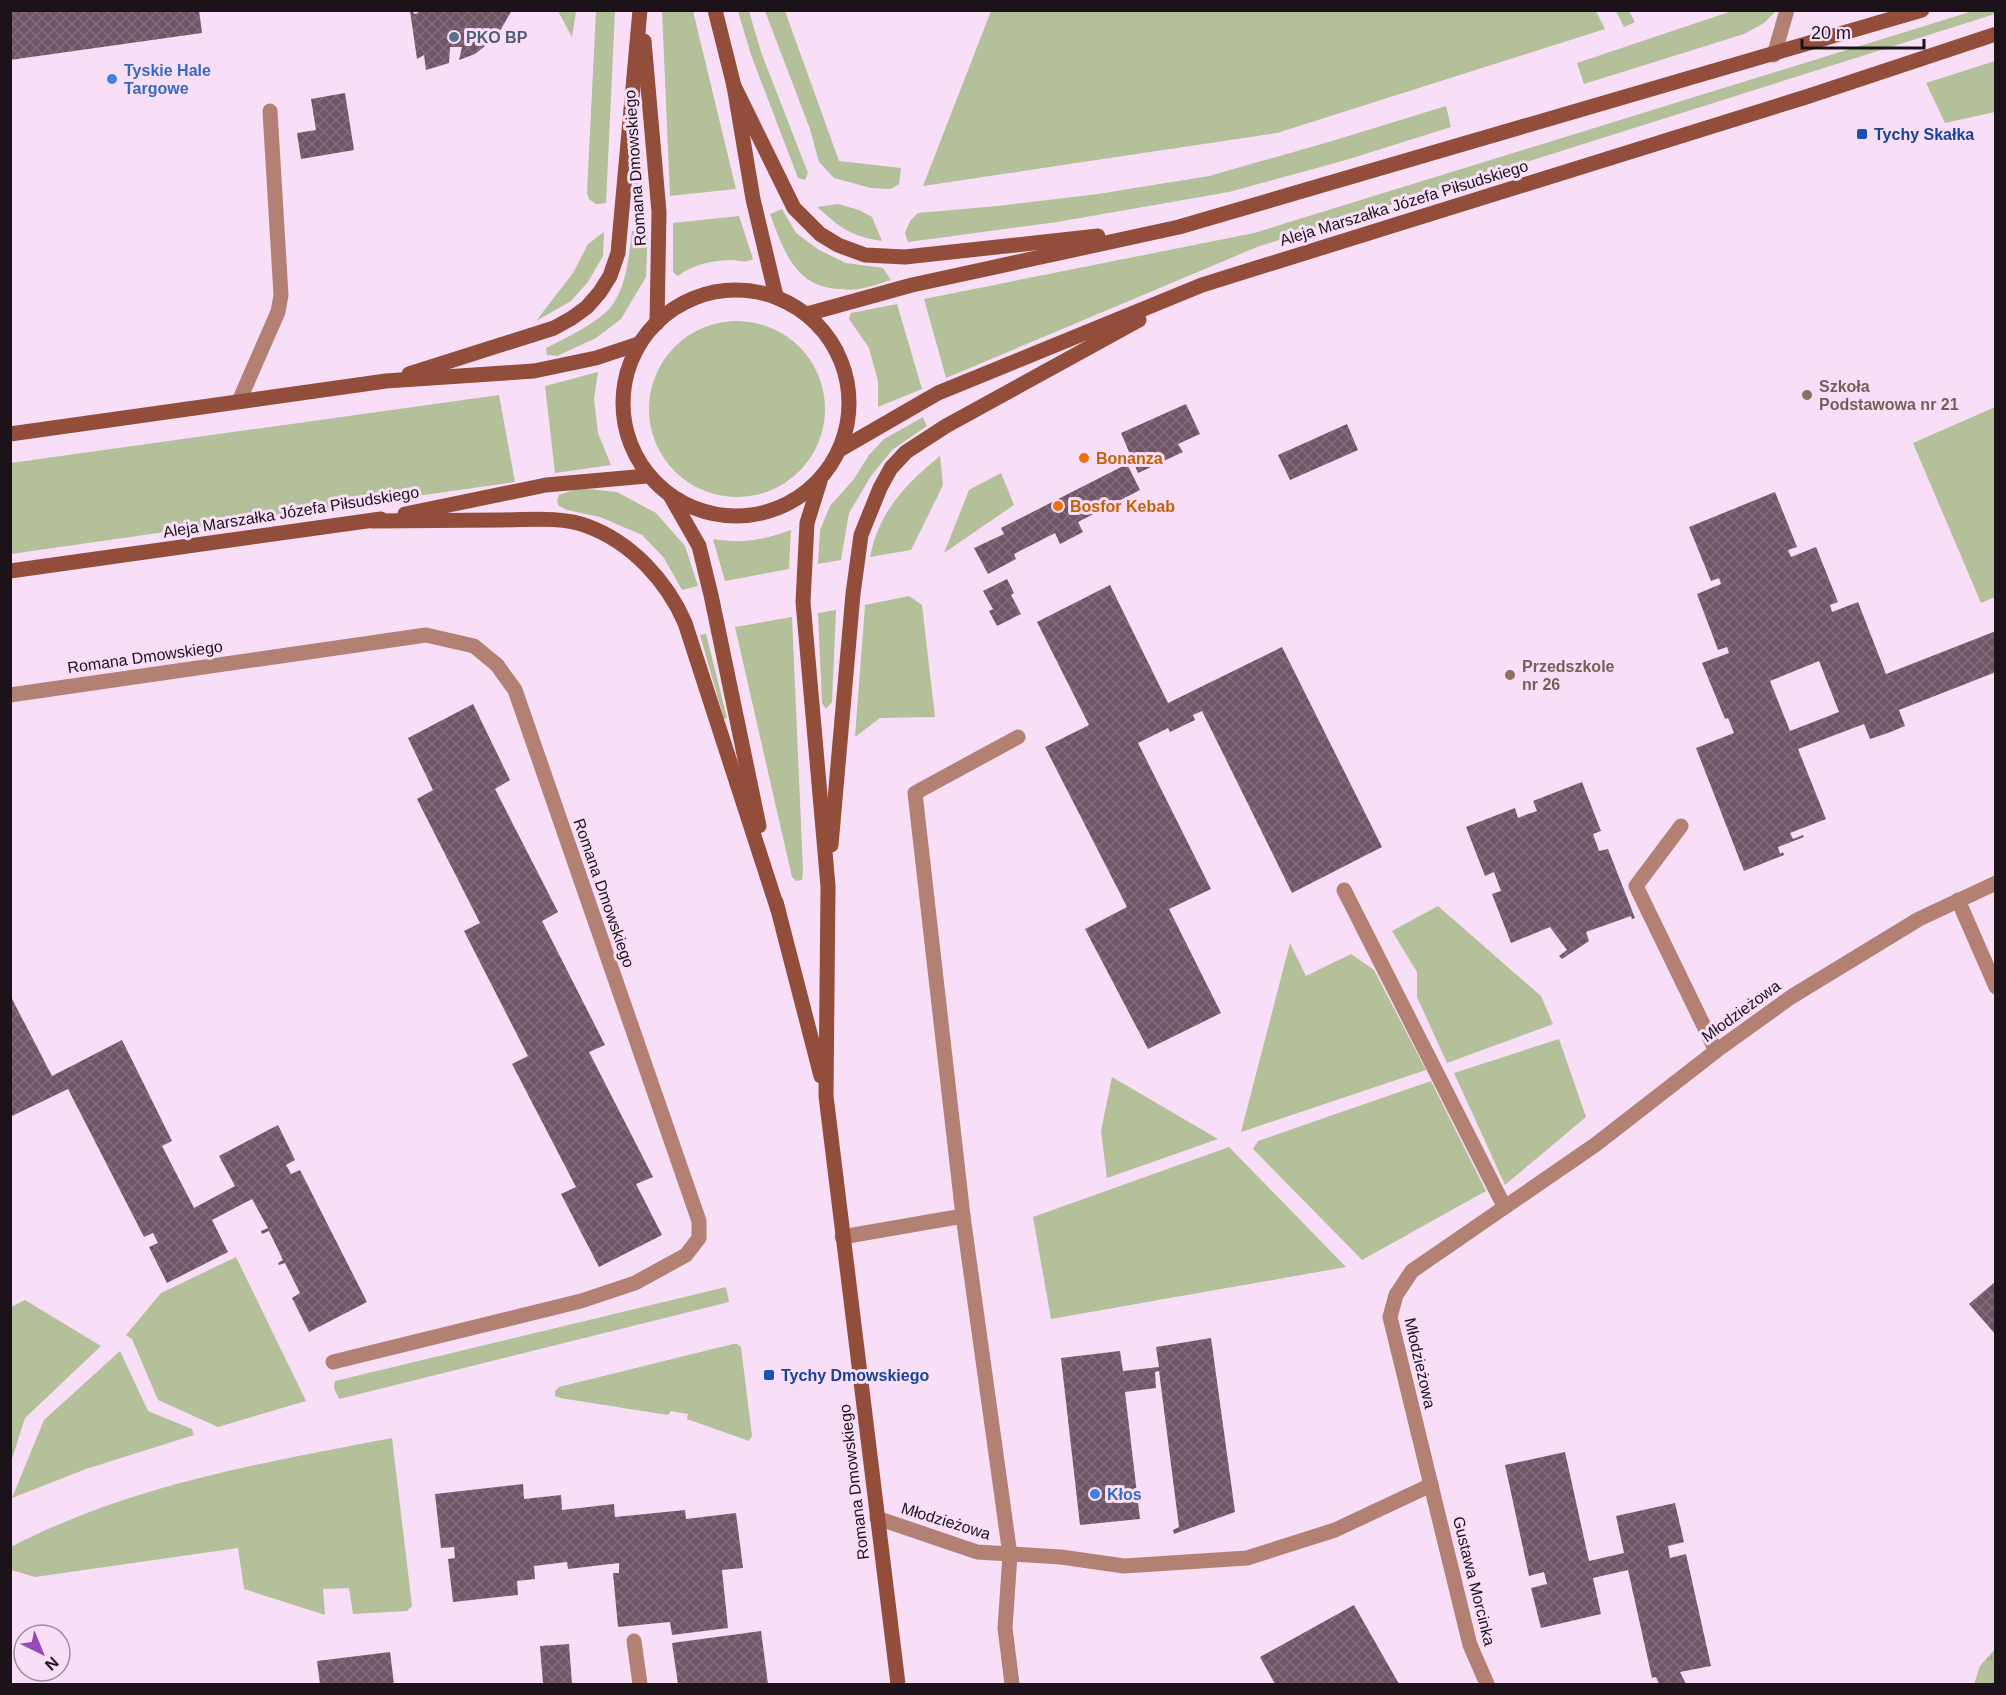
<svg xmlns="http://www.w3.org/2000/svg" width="2006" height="1695" font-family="Helvetica,sans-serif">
<defs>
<pattern id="park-tufts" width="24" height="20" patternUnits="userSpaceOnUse" patternTransform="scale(1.5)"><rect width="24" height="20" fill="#b3c099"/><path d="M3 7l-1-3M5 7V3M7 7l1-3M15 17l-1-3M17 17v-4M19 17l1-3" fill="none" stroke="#99a483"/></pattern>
<pattern id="building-cross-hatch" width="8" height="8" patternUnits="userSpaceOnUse" patternTransform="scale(1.5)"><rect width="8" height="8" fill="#725667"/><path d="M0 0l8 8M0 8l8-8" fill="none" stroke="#846e7c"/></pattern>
</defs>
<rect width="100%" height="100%" fill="#f9def8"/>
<g fill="#b3c099">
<path d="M 558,11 L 576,11 L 572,37 Z"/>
<path d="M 596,11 L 615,11 L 606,203 L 596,204 L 589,199 L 587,193 Z"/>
<path d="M 662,11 L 693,11 L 736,189 L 670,196 Z"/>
<path d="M 738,11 L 749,11 L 761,52 L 808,173 L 805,180 L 798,178 L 751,55 Z"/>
<path d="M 765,11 L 785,11 L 839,161 L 901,168 L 899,184 L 891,189 L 871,188 L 834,178 L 819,162 L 810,129 Z"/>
<path d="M 1596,11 L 1605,29 L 1277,133 L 923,186 L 991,11 Z"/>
<path d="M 1616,11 L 1629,11 L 1635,22 L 1624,27 Z"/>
<path d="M 1732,11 L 1776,11 L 1764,23 L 1744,34 L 1584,84 L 1577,63 Z"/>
<path d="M 1973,11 L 1995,11 L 1995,14 L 1257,247 L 946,378 L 924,299 L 1254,233 Z"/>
<path d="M 1995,61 L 1995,112 L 1945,123 L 1926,83 Z"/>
<path d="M 1446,106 L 1451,127 L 1346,160 L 1229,192 L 1057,222 L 908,242 L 905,233 L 910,221 L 918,213 L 998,206 L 1098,194 L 1209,176 L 1332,141 Z"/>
<path d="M 639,146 L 642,149 L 645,199 L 633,201 L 634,151 Z"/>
<path d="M 838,204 L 859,210 L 872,217 L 882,241 C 850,236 841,228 817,207 Z"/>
<path d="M 782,209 L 796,233 L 819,250 L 846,263 L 883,268 L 891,280 C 880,283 870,287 859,289 C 853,290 847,290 841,289 C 795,288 784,251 770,214 Z"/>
<path d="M 739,216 L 753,259 C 745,263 742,261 734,260 C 714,260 693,264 678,276 L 673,272 L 673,223 Z"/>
<path d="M 648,228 L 646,277 L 621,319 L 596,338 L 557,356 L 547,355 L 546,348 C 564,339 602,321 613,304 C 627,283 629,255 632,231 Z"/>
<path d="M 604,232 L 603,256 L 588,282 L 571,301 L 536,321 L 573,273 L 588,244 Z"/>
<path d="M 897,304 L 922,389 L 878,407 L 878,381 L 869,348 L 849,319 L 851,313 Z"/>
<circle cx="737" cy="409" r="88"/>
<path d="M 598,372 L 594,399 L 598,433 L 611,465 L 555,473 L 545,386 Z"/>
<path d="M 499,395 L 515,482 L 11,554 L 11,463 Z"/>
<path d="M 1995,407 L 1995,597 L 1981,603 L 1913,443 Z"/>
<path d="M 923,417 L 927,426 L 892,450 L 871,476 L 849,513 L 841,560 L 818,564 L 820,530 L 830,506 L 854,479 L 869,455 L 884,439 Z"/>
<path d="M 940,456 L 943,485 L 911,550 L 870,557 C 879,511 906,484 940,456 Z"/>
<path d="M 1001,473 L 1014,505 L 944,553 L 969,490 Z"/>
<path d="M 579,488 L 617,492 L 656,513 L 685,546 L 698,586 L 682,590 L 664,558 L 642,535 L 600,517 L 567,510 L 559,506 L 557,501 L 559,495 Z"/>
<path d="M 791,530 L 789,569 L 725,581 L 713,539 C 744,544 762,540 791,530 Z"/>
<path d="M 909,596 L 922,605 L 935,717 L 880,718 L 855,737 L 865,605 Z"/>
<path d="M 836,610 L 832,702 L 826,709 L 822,703 L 818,613 Z"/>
<path d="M 792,617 L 803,871 L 802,880 L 796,881 L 792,877 L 735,627 Z"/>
<path d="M 706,634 L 727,718 L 724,719 L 700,635 Z"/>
<path d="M 1438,906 L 1541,996 L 1553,1024 L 1447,1063 L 1417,997 L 1417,972 L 1392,931 Z"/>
<path d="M 1290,943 L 1306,976 L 1351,954 L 1374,970 L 1426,1070 L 1241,1132 Z"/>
<path d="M 1559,1039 L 1586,1117 L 1505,1185 L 1454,1073 Z"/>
<path d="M 1112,1077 L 1218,1139 L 1107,1178 L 1101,1131 Z"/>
<path d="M 1431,1081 L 1486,1191 L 1362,1260 L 1253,1149 L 1258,1141 Z"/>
<path d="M 1229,1147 L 1346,1267 L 1051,1319 L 1033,1217 Z"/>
<path d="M 236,1257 L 306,1401 L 218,1427 L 158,1400 L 132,1339 L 126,1335 L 161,1293 Z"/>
<path d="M 726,1287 L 729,1302 L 339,1399 L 334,1388 L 335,1381 Z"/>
<path d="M 25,1300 L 101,1346 L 25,1418 L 11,1462 L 11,1307 Z"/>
<path d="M 733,1344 L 737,1344 L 741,1347 L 752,1436 L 749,1441 L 687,1419 L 688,1414 L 671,1411 L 668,1415 L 560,1398 L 555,1396 L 555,1391 L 559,1387 Z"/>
<path d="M 120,1351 L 148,1411 L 192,1429 L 194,1435 L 86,1469 L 12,1498 L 44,1420 Z"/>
<path d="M 392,1438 L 412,1606 L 407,1611 L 353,1614 L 349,1588 L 323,1589 L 325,1615 L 244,1589 L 238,1548 L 35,1577 L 11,1570 L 11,1547 C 129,1485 262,1463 392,1438 Z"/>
</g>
<path fill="url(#park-tufts)" d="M 1995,1649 L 1995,1684 L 1974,1684 L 1980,1666 Z"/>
<g fill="url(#building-cross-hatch)" fill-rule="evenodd">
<path d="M 10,10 L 199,10 L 202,33 L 10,60 Z"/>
<path d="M 418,10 L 512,10 L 500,31 L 489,43 L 475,54 L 459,60 L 462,47 L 450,47 L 449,63 L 426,70 L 424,55 L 417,59 L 410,11 L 413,11 L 414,14 L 418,13 Z"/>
<path d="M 345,93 L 354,150 L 301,159 L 297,133 L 316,130 L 311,99 Z"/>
<path d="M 1186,404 L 1200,434 L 1178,444 L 1183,452 L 1138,473 L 1121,433 Z"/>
<path d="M 1347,424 L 1358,450 L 1290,480 L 1278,455 Z"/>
<path d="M 1127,464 L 1140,490 L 1078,522 L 1083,532 L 1060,544 L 1055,533 L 1014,554 L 1016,559 L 988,574 L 974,548 L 1004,534 L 1001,528 Z"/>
<path d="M 1775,492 L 1797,547 L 1788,550 L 1791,557 L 1816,547 L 1838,602 L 1830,605 L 1832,612 L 1858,602 L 1886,674 L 1996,631 L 1996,672 L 1899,710 L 1905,726 L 1888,733 L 1870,739 L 1864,724 L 1798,749 L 1826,819 L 1790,833 L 1793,839 L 1803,835 L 1804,837 L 1778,847 L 1780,854 L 1783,852 L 1784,855 L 1744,871 L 1696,748 L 1734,733 L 1728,718 L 1725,719 L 1702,663 L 1729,653 L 1727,647 L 1718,650 L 1697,594 L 1721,584 L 1719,578 L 1711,581 L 1689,527 ZM 1819,661 L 1839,712 L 1790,731 L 1770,681 Z"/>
<path d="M 1007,579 L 1014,593 L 1011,595 L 1021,614 L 997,626 L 989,611 L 993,609 L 983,591 Z"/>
<path d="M 1110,585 L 1168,703 L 1282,647 L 1382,847 L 1292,893 L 1202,711 L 1193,715 L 1195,720 L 1170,732 L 1168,728 L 1138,743 L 1211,889 L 1169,909 L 1221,1013 L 1148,1049 L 1085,929 L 1127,907 L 1045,747 L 1089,725 L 1037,622 Z"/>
<path d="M 473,704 L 510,780 L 495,789 L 558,912 L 542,921 L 605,1045 L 589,1052 L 653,1177 L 636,1184 L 662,1235 L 599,1267 L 561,1194 L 576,1187 L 512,1064 L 528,1056 L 464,931 L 480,923 L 417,799 L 433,790 L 408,738 Z"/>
<path d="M 1582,782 L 1601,831 L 1593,834 L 1599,851 L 1608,849 L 1635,918 L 1632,919 L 1631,916 L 1586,932 L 1589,941 L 1562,959 L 1559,956 L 1567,950 L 1550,927 L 1511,943 L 1492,894 L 1501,891 L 1494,872 L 1485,876 L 1466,827 L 1515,808 L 1518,818 L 1528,814 L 1537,811 L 1533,801 Z"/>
<path d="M 10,995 L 52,1076 L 122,1040 L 172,1141 L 162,1146 L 194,1208 L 235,1186 L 219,1156 L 278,1125 L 295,1160 L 286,1165 L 291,1174 L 300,1170 L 367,1302 L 309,1332 L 292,1298 L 300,1293 L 285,1263 L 279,1265 L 278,1263 L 283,1260 L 269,1231 L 262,1234 L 261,1231 L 268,1228 L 252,1199 L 212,1220 L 228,1252 L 167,1283 L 149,1247 L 158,1243 L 153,1233 L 144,1237 L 68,1089 L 10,1117 Z"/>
<path d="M 1996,1281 L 1996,1335 L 1969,1304 Z"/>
<path d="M 1211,1338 L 1235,1512 L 1174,1534 L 1173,1530 L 1179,1527 L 1159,1371 L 1155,1372 L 1156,1388 L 1125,1392 L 1140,1519 L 1080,1525 L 1061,1358 L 1120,1351 L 1123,1371 L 1159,1367 L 1156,1347 Z"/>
<path d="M 1565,1452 L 1589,1561 L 1624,1553 L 1616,1516 L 1675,1503 L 1684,1542 L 1668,1546 L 1670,1558 L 1686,1554 L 1711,1666 L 1680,1672 L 1686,1684 L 1659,1684 L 1656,1677 L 1652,1678 L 1628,1570 L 1593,1578 L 1601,1614 L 1541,1628 L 1531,1588 L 1547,1584 L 1544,1572 L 1529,1576 L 1505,1465 Z"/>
<path d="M 523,1484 L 524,1499 L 561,1495 L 562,1510 L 614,1504 L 615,1517 L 685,1510 L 686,1519 L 736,1513 L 743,1568 L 722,1570 L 728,1628 L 672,1635 L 670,1622 L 618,1627 L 613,1573 L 619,1573 L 619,1563 L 568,1569 L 567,1562 L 534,1566 L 535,1579 L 517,1581 L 518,1595 L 453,1602 L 448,1559 L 455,1558 L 454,1547 L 441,1548 L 435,1494 Z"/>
<path d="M 1354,1605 L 1399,1684 L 1275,1684 L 1260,1657 Z"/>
<path d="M 761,1631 L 768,1684 L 678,1684 L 672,1643 Z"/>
<path d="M 569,1644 L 572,1684 L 543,1684 L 540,1646 Z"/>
<path d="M 390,1652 L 394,1684 L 320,1684 L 317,1661 Z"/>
</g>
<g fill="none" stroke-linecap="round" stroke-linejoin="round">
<g stroke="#b28173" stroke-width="15">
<path d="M 1774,55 L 1787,10"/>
<path d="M 239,401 L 278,312 L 281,295 L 270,111"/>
<path d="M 10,695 L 426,635 L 474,646 L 497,665 L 515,690 L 699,1221 L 699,1238 L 686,1255 L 635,1283 L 581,1301 L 333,1362"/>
<path d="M 1681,826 L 1636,886 L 1716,1051"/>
<path d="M 1344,890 L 1504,1206"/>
<path d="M 842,1237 L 963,1216"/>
<path d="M 634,1641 L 640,1684"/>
<path d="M 1012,1684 L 1005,1628 L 1010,1555 L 963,1216 L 915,793 L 1018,737"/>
</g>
<g stroke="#b28173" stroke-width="15">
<path d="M 1958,900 L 1996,987"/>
<path d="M 877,1518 L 977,1552 L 1061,1557 L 1124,1566 L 1247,1558 L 1335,1530 L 1431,1485"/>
<path d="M 1487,1684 L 1470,1645 L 1390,1317 L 1396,1295 L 1412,1271 L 1595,1145 L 1716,1051 L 1791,997 L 1919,919 L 1996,883"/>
</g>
<g stroke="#934e3b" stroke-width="15">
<path d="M 715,10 L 734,86 L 753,199 L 776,296"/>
<path d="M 644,41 L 659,212 L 657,323"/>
<path d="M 734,86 L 794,208 L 820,234 L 838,245 L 865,255 L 905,257 L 1098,236"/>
<circle cx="736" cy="403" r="113"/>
<path d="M 807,314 L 912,285 L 1179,227 L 1922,10"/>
<path d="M 409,374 L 554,328 L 572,318 L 587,307 L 600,292 L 610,276 L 618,253 L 640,10"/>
<path d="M 10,434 L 386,381 L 534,371 L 596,358 L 638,344"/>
<path d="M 841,449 L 938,393 L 1202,285 L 1806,97 L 1996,34"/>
<path d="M 820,481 L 807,523 L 803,602 L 828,886 L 826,1096 L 898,1684"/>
<path d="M 671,497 L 699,546 L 711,595 L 759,826"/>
<path d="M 405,514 L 546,485 L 647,476"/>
<path d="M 372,521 C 415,521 458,520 501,520 C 528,520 561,516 587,526 C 631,542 667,581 685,623 L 778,910"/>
<path d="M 10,571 L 381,519"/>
<path d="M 831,845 L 853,594 L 861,535 L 880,488 L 891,468 L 906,452 L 946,426 L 1139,320"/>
<path d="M 776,902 L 821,1076"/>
</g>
</g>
<circle fill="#5c6f8a" stroke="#f9def8" stroke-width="2" cx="454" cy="37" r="6"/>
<g fill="#3f7fe0" stroke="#f9def8" stroke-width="2">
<circle cx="112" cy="79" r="6"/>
<circle cx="1095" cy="1494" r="6"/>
</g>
<g fill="#1a4fb4" stroke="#f9def8" stroke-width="2">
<rect x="1856" y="128" width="12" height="12" rx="3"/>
<rect x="763" y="1369" width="12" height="12" rx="3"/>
</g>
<g fill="#8d6e63" stroke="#f9def8" stroke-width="2">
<circle cx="1807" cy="395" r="6"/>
<circle cx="1510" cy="675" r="6"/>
</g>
<g fill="#e8710a" stroke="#f9def8" stroke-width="2">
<circle cx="1084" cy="458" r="6"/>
<circle cx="1058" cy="506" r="6"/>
</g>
<g text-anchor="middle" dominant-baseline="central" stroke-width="6" stroke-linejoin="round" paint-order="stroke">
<g font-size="16" font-weight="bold" fill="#4e5e75" stroke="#f9def8" text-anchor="start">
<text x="466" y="37">PKO BP</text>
</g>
<g font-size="16" font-weight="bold" fill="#366cbe" stroke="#f9def8" text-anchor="start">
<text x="124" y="70">Tyskie Hale<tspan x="124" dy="18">Targowe</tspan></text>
<text x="1107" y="1494">Kłos</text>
</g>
<g font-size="16" font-weight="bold" fill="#164399" stroke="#f9def8" text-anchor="start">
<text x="1874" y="134">Tychy Skałka</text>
<text x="781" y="1375">Tychy Dmowskiego</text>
</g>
<g font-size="16" fill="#1b121a" stroke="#f9def8">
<text transform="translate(635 168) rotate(-94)">Romana Dmowskiego</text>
<text transform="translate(1404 203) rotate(-17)">Aleja Marszałka Józefa Piłsudskiego</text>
<text transform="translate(291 512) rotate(-9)">Aleja Marszałka Józefa Piłsudskiego</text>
<text transform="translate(145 657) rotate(-8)">Romana Dmowskiego</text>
<text transform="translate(604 893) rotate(71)">Romana Dmowskiego</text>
<text transform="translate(1741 1011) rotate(-36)">Młodzieżowa</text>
<text transform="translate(1420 1363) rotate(77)">Młodzieżowa</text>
<text transform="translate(854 1482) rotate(-97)">Romana Dmowskiego</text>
<text transform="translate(946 1521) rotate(17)">Młodzieżowa</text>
<text transform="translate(1474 1581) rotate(76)">Gustawa Morcinka</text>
</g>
<g font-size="16" font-weight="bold" fill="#785e54" stroke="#f9def8" text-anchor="start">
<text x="1819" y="386">Szkoła<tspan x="1819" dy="18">Podstawowa nr 21</tspan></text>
<text x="1522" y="666">Przedszkole<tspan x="1522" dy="18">nr 26</tspan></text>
</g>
<g font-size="16" font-weight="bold" fill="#c56008" stroke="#f9def8" text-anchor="start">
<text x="1096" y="458">Bonanza</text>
<text x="1070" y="506">Bosfor Kebab</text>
</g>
</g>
<rect width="2006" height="1695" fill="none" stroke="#1b121a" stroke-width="24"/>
<g transform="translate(42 1653) rotate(137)"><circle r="28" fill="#f9def8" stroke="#a08c9f" stroke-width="1.5"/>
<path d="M0-4.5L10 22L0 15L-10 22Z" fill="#954abc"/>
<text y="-9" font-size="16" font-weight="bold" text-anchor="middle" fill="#1b121a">N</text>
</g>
<path d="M1802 39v9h122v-9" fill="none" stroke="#1b121a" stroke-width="3"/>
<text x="1811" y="39" font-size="18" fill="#1b121a" stroke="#f9def8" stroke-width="4.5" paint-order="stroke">20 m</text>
</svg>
